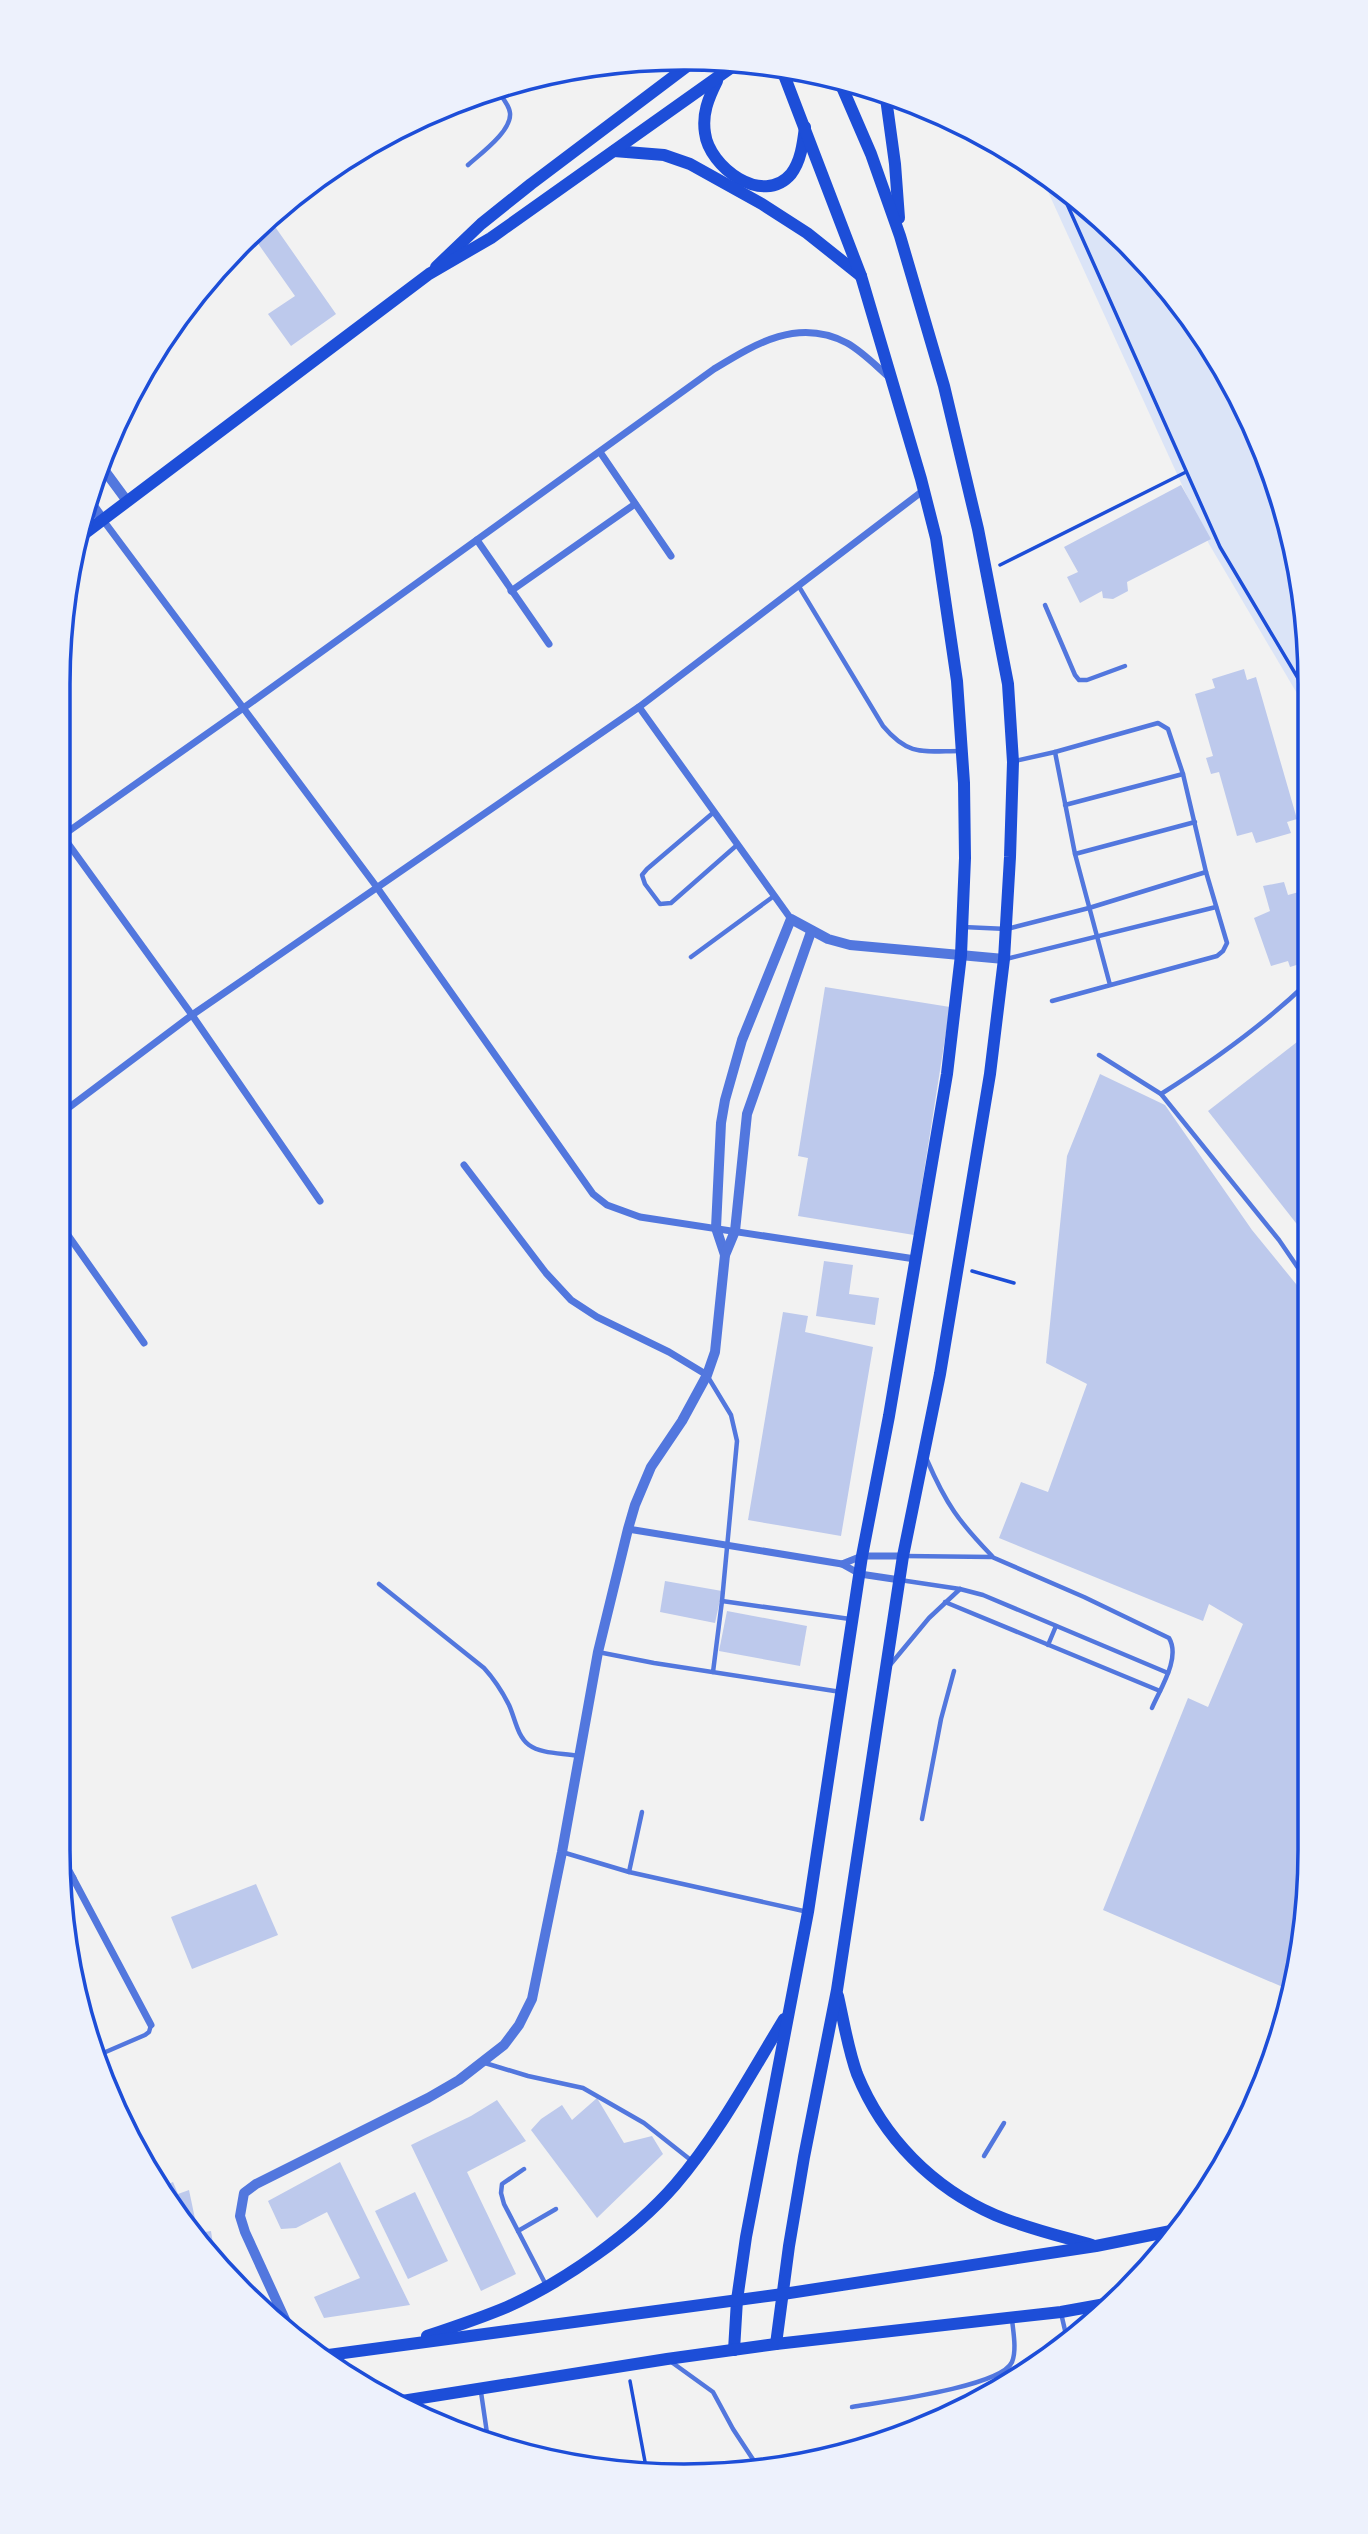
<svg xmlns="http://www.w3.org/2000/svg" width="1368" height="2534" font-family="'Times New Roman',serif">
<rect width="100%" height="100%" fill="#f2f2f2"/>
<path fill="#dbe4f7" d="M 1039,172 L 1097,213 L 1204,336 L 1277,482 L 1305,603 L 1305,707 L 1209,544 Z"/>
<g fill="#bdc9ec">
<path d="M 269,218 L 336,314 L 291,346 L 268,314 L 295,296 L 252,235 Z"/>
<path d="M 1181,485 L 1211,539 L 1127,582 L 1128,591 L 1113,599 L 1103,598 L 1102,591 L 1080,603 L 1067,577 L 1078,572 L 1064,547 Z"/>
<path d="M 1244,669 L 1247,680 L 1256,677 L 1297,819 L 1287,822 L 1291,833 L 1256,843 L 1252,832 L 1237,836 L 1219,772 L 1211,774 L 1206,758 L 1213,756 L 1195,694 L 1215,688 L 1212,679 Z"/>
<path d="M 1284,882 L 1288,895 L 1306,890 L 1306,962 L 1290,967 L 1288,961 L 1271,966 L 1254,918 L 1270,911 L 1263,886 Z"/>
<path d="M 825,987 L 950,1007 L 914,1235 L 798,1216 L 808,1158 L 798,1156 Z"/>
<path d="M 1306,1035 L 1307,1145 L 1307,1237 L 1208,1111 Z"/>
<path d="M 1100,1074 L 1165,1105 L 1252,1230 L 1305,1295 L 1307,1301 L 1309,1891 L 1292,1991 L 1103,1910 L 1188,1698 L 1208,1707 L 1243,1624 L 1209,1604 L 1203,1621 L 999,1538 L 1021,1482 L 1048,1492 L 1087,1384 L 1046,1363 L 1067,1156 Z"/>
<path d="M 824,1261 L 853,1265 L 849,1294 L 879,1298 L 875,1325 L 816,1316 Z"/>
<path d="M 783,1312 L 808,1316 L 805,1332 L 873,1347 L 841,1536 L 748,1520 Z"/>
<path d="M 665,1581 L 722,1591 L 715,1623 L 660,1612 Z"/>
<path d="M 727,1611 L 807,1626 L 800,1666 L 719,1651 Z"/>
<path d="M 256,1884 L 278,1935 L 192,1969 L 171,1917 Z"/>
<path d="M 597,2098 L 624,2143 L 652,2136 L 663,2154 L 597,2218 L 531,2130 L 541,2119 L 562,2105 L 572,2120 Z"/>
<path d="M 497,2100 L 526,2141 L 467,2172 L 516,2274 L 481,2291 L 411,2145 L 471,2116 Z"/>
<path d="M 340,2162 L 410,2305 L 324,2318 L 314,2297 L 360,2278 L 327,2212 L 296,2228 L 281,2229 L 268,2201 Z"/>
<path d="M 173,2182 L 178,2194 L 189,2190 L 198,2233 L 211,2231 L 215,2257 L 187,2232 L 163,2186 Z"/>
<path d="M 415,2192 L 448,2261 L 408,2279 L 375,2211 Z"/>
</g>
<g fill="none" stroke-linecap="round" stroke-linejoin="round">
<g stroke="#1d4ed8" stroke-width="3.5">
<path d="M 1059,186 L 1220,547 L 1305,690"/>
<path d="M 1094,211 L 1145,268"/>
<path d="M 1000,565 L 1186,472"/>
<path d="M 972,1271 L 1014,1283"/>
<path d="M 630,2381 L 646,2467"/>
</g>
<g stroke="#5277de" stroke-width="4.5">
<path d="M 468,165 C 480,154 512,131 510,113 C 509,104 501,96 496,89"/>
<path d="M 798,585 L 883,726 C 909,757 924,751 961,751"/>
<path d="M 1045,605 L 1075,675 L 1079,680 L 1087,680 L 1125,666"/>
<path d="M 1015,761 L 1055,752"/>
<path d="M 1065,805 L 1183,774"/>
<path d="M 714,812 L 647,869 L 642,875 L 645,884 L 660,904 L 671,903 L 737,845"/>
<path d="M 1075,854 L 1195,822"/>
<path d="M 963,927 L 1007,929 L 1089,908 L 1206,872"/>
<path d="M 691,957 L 774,896"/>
<path d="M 1006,959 L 1216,907"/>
<path d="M 1052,1001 L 1217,956 L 1223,951 L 1227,943 L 1206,872 L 1183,774 L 1168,729 L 1158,723 L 1055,752 L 1075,854 L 1110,985"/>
<path d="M 1099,1055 L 1161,1094 L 1279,1240 L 1307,1281"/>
<path d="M 1161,1094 C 1213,1061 1261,1027 1306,984"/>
<path d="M 708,1377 L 731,1415 L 737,1441 L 722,1601 L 713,1672"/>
<path d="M 927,1460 C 946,1504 959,1522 992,1556"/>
<path d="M 904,1556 L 992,1557 L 1084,1597 L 1169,1638 C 1181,1658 1160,1689 1152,1708"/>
<path d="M 900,1580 L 960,1589 L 983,1595 L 1168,1673"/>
<path d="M 379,1584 L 484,1668 C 494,1679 502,1691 509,1705 C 515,1718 517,1736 529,1745 C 541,1754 563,1753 578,1756"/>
<path d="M 722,1601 L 850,1619"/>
<path d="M 945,1602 L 1160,1691"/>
<path d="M 1048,1645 L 1056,1626"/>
<path d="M 598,1652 L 654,1663 L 841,1692"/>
<path d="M 890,1665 L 929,1618 L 960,1589"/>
<path d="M 922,1819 L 941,1719 L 954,1671"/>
<path d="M 562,1852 L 629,1872 L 808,1912"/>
<path d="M 629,1872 L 642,1812"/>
<path d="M 94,2057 L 145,2035 L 149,2032 L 151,2025"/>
<path d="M 485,2063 L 528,2076 L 583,2088 L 644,2123 L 692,2161"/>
<path d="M 984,2156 L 1004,2123"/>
<path d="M 524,2169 L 502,2184 L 501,2193 L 504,2204 L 546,2285"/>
<path d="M 518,2231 L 556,2209"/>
<path d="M 1061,2313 L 1067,2339"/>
<path d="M 670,2361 L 713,2392 L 733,2429 L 758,2467"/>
<path d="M 481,2392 L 488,2440"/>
<path d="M 852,2407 C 881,2402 1001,2387 1012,2362 C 1017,2350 1013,2331 1012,2319"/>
</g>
<g stroke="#5277de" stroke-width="7">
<path d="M 600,452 L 671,556"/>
<path d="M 103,520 L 376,886 L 593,1194 L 607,1205 L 640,1217 L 915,1259"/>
<path d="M 477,540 L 549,644"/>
<path d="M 511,591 L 635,504"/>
<path d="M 639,707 L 791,919"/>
<path d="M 59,831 L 192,1015 L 320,1201"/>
<path d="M 59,838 L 242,709 L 714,369 C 755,344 798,317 847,343 C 863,352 876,366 890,378"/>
<path d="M 59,1115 L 192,1015 L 639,707 L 924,490"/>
<path d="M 464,1165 L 546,1273 L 571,1300 L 597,1317 L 669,1352 L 707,1375"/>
<path d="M 58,1221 L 144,1343"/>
<path d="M 628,1529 L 842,1564 L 860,1574 L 900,1580"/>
<path d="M 842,1564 L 862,1556 L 903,1556"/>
<path d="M 58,1850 L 151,2025"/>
<path d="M 63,1883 L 73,1878"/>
</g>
<g stroke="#5277de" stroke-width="10">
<path d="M 102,467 L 127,501"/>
<path d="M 88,499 L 103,520"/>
<path d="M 725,1255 L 716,1228 L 721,1123 L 725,1100 L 742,1040 L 791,919 L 828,939 L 850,945 L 1004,959"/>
<path d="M 288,2326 L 245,2232 L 240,2216 L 244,2193 L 256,2184 L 428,2098 L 459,2080 L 504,2045 L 519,2025 L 532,1999 L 562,1852 L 598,1652 L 628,1529 L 635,1505 L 651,1467 L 682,1421 L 707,1375 L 715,1352 L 725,1255 L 735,1231 L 747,1114 L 811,932"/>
</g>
<g stroke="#1d4ed8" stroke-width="12">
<path d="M 717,81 C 708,99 702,114 705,133 C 709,167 763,207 791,174 C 801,161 803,143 805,127"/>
<path d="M 885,91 L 895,164 L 899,218"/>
<path d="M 614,151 L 664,155 L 690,164 L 762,204 L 807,233 L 861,276"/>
<path d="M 436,267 L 481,224 L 531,184 L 694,61"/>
<path d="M 76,540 L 429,274 L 491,238 L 739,62"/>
<path d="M 838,1996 C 844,2023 848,2049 857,2074 C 883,2138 933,2188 995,2215 C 1026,2228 1060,2236 1092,2245"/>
<path d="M 427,2336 C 454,2327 481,2318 507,2307 C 565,2281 633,2233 675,2185 C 718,2135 750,2075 784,2019"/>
<path d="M 776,2344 L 789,2246 L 804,2157 L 837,1990 L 903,1556 L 940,1374 L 990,1074 L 1004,959 L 1010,857 L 1013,762 L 1008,684 L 978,529 L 944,386 L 900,236 L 871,154 L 839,80"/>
<path d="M 734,2350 L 737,2300 L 746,2237 L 808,1912 L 862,1556 L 889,1416 L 947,1074 L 961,955 L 965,858 L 964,783 L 957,681 L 936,538 L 921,479 L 861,276 L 781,67"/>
<path d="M 321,2356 L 783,2294 L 1096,2246 L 1171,2231"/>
<path d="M 402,2401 L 667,2359 L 776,2344 L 1061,2312 L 1111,2303"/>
</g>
</g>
<path d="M0 0H1368V2534H0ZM684 70H684A614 614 0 0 1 1298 684V1850A614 614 0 0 1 684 2464H684A614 614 0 0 1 70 1850V684A614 614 0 0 1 684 70Z" fill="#edf1fc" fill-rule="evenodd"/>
<path fill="none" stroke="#1d4ed8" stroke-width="3.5" d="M684 70H684A614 614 0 0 1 1298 684V1850A614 614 0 0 1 684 2464H684A614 614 0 0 1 70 1850V684A614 614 0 0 1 684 70Z"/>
</svg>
